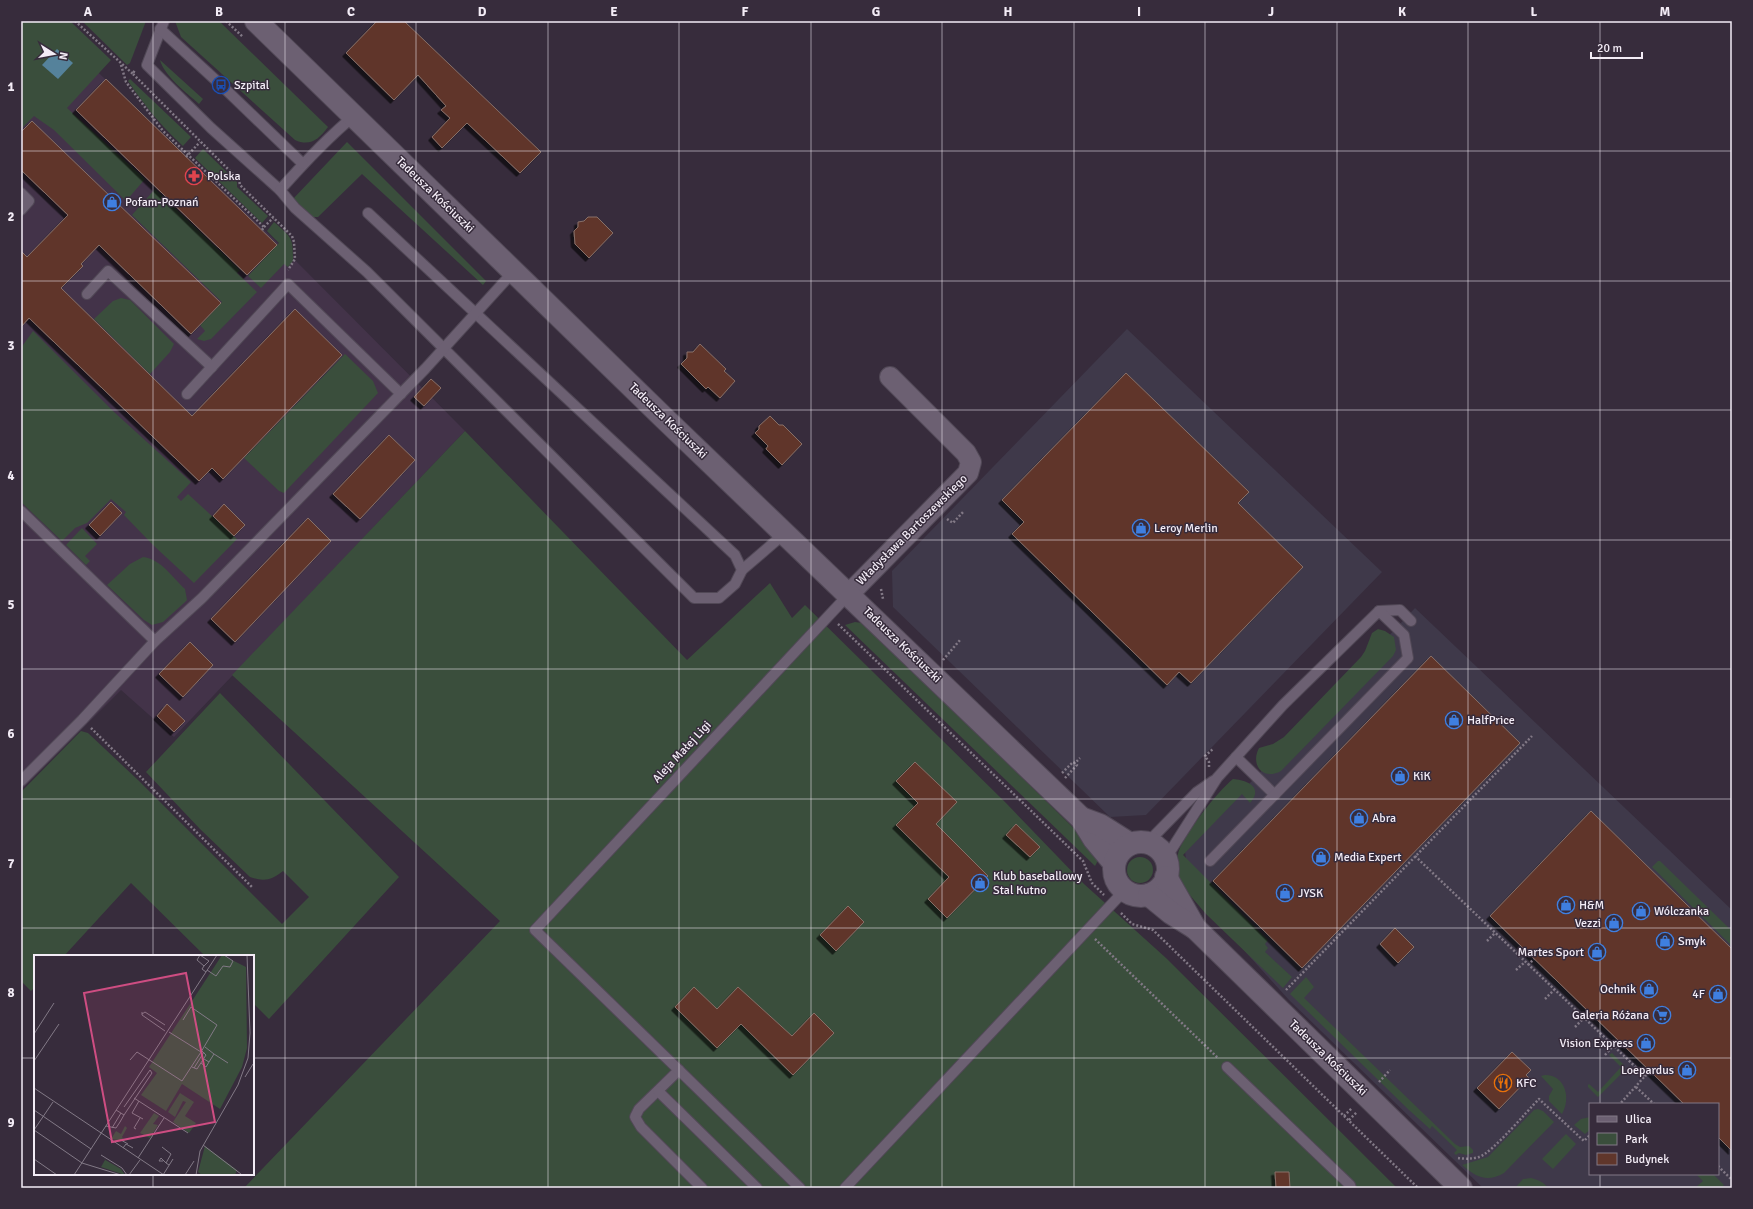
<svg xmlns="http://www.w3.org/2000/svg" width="1753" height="1209" font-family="Signika,sans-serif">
<defs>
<filter id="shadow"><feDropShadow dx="-3.5" dy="3.5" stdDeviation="0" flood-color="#0009"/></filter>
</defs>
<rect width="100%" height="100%" fill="#372c3c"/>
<g fill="#3f394a" fill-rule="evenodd">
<path d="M 1127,329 L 1382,572 L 1146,815 L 1110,817 L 893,607 L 892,571 Z"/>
<path d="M 1415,608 L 1732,910 L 1732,1188 L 1483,1188 L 1289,1000 L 1191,892 L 1185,852 ZM 1590,1104 L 1718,1104 L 1718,1174 L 1590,1174 Z"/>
</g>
<path fill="#433349" d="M 44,21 L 281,246 L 465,431 L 174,737 L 121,690 L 21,790 L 21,30 Z"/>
<g fill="#3a4e3c">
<path d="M 21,21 L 70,21 L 111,60 L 67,108 L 145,179 L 126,201 L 54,130 L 34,116 L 21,129 Z"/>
<path d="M 82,21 L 146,21 L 130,63 L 127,65 Z"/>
<path d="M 175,21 L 219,21 L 328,127 C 319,139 310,147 295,140 L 181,37 Z"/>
<path d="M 160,60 L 203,99 L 199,104 C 187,93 164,76 160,60 Z"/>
<path d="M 130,79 L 191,137 L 183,146 C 162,127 144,105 128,81 Z"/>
<path d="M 347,142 L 486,281 L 483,285 L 362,174 L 318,217 L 310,217 L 293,199 Z"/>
<path d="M 203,149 L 237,182 L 237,187 L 268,216 L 262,223 L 195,158 Z"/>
<path d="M 155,189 L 240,270 L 237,273 L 257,292 L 211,339 L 204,341 L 197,339 L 205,331 L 200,325 L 222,302 L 132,215 Z"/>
<path d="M 274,222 C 292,238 293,237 293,261 L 288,267 L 284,264 L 261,288 L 248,276 L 279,243 L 267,231 Z"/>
<path d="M 121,298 L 130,300 L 174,344 L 170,352 L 150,374 L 94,319 L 113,301 Z"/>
<path d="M 33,331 L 114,412 L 191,482 L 177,497 L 181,501 L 188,494 L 237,539 L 194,583 L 153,545 L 124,515 L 126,512 L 111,499 L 87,523 L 75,528 L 62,541 L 21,502 L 21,348 Z"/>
<path d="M 345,354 L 373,381 L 378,393 L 284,493 L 279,491 L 244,458 Z"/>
<path d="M 465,431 L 687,660 L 770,583 L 792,618 L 805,605 L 1006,803 L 1084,884 L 1166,958 L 1397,1188 L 244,1188 L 500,921 L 232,675 Z"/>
<path d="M 82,528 L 97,544 L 85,556 L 90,561 L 86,565 L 66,545 Z"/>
<path d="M 143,557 C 161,559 172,577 185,589 L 187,600 L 184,603 L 163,622 L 152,625 L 144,620 L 107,585 L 130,564 Z"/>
<path d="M 855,622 L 862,623 L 868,626 L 1101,855 L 1095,866 L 845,625 Z"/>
<path d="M 1378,629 L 1385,631 L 1394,637 L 1396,650 L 1393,656 L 1281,771 C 1263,781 1250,765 1259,748 L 1273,744 L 1284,737 L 1361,657 L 1365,651 L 1372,633 Z"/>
<path d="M 220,693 L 399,877 L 269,1019 L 253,1003 L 253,956 L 205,956 L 131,883 L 64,956 L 35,956 L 35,987 L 31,991 L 21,981 L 21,792 L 81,731 L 88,733 L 138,780 L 282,924 L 309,897 L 283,871 C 272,880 264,882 250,877 L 200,829 L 146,772 Z"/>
<path d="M 1233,779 C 1247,780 1264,787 1250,803 L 1242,794 L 1183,855 L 1268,940 L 1265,944 L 1268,948 L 1265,952 L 1292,977 L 1283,988 L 1206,914 L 1188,893 L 1179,888 C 1178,876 1175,865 1178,854 C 1182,836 1218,791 1233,779 Z"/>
<circle cx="1140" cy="870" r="13"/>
<path d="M 1658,861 L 1660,861 L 1732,931 L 1732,946 L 1652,867 Z"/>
<path d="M 1306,977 L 1314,987 L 1304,998 L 1455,1144 L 1460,1147 L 1469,1146 L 1473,1150 L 1473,1153 L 1466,1155 L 1459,1153 L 1456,1155 L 1454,1153 L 1457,1150 L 1432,1126 L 1430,1129 L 1409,1110 L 1290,994 Z"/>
<path d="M 1612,1053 L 1624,1065 L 1625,1070 L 1598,1097 L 1588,1087 L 1588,1085 L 1589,1084 L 1598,1092 L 1621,1067 L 1609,1055 Z"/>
<path d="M 1545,1075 C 1566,1075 1571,1099 1562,1114 L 1549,1101 L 1549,1096 L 1553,1089 L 1541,1076 Z"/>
<path d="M 1538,1109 L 1543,1111 L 1554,1122 L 1504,1173 C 1487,1183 1476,1177 1462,1165 L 1488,1157 L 1534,1110 Z"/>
<path d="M 1590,1117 L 1590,1130 L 1585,1134 L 1574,1125 L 1581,1119 Z"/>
<path d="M 1566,1134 L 1576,1144 L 1553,1169 L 1542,1159 Z"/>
<path d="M 1696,1174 L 1713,1174 L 1724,1185 L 1721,1188 L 1695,1188 L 1703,1181 Z"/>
<path d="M 1531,1178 C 1538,1180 1544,1182 1548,1188 L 1515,1188 L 1523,1179 Z"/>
</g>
<path fill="#55829b" d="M 57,49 L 73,63 L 58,79 L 42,65 Z"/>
<g fill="#60362b" stroke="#876f68" filter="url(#shadow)">
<path d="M 377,21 L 404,21 L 541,152 L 520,173 L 467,123 L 442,148 L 432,137 L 450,118 L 441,110 L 446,106 L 418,75 L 394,100 L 346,53 Z"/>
<path d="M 106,79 L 277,245 L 247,275 L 76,110 Z"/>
<path d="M 32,121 L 221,303 L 191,334 L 99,245 L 81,264 L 83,266 L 61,288 L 192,416 L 295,309 L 342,355 L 223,479 L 212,468 L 199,481 L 29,318 L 21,327 L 21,251 L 27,257 L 68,215 L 21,170 L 21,132 Z"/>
<path d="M 588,217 L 597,217 L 613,233 L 589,258 L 575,244 L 574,231 L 578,227 L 578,222 L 584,221 Z"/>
<path d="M 700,344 L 726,369 L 724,371 L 735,381 L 720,398 L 708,387 L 706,389 L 681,364 L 687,358 L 687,352 L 693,352 Z"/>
<path d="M 1126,373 L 1249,492 L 1238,503 L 1303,567 L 1191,683 L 1179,672 L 1167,685 L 1012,534 L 1024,522 L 1002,500 Z"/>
<path d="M 431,379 L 441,388 L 424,406 L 414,397 Z"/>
<path d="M 770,416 L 779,425 L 783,425 L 802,444 L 782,465 L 766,449 L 768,446 L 755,433 L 759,429 L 759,426 Z"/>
<path d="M 389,435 L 415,460 L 360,519 L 333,494 Z"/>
<path d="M 111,502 L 122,513 L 100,536 L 89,525 Z"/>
<path d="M 224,504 L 245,525 L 234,536 L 213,516 Z"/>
<path d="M 308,518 L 331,541 L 235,642 L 211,619 Z"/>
<path d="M 190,642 L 213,665 L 183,697 L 159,674 Z"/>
<path d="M 1431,656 L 1520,743 L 1302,968 L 1213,881 Z"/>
<path d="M 167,704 L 185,721 L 174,732 L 157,716 Z"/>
<path d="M 915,762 L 957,802 L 936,824 L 988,876 L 947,918 L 928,899 L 949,877 L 896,825 L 918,803 L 896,781 Z"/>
<path d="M 1591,811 L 1732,949 L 1732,1151 L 1718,1137 L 1718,1104 L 1684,1104 L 1490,916 Z"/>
<path d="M 1016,824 L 1040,847 L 1030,857 L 1006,835 Z"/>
<path d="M 848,906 L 864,922 L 836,951 L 820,935 Z"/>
<path d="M 1395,928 L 1414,947 L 1398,963 L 1380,944 Z"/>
<path d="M 694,987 L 717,1009 L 738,987 L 792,1036 L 814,1013 L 834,1033 L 793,1075 L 741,1024 L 717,1048 L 675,1007 Z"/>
<path d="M 1512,1052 L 1531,1070 L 1526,1075 L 1529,1078 L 1499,1109 L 1477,1088 Z"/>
<path d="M 1275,1172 L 1289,1172 L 1290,1188 L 1276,1188 Z"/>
</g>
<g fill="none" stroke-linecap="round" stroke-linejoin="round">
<defs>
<g id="service">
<path d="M 164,21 L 147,65 L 211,128 L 280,190 C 303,164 327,138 354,116"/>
<path d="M 160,29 L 221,85 L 303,164"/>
<path d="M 280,190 L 295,208 L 367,272 L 694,598 L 719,598 L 735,584 L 742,570 L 735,555 L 368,213"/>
<path d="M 21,193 L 29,201 L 21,210"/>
<path d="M 87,294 L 108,271 L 212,367"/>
<path d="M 187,394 L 288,284 L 401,394"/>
<path d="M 21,511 L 155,641"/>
<path d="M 742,570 L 785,533"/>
<path d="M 1236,757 L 1275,795"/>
<path d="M 21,781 L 82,720 L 155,641 L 202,598 L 425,369 L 514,271"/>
<path d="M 1146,842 L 1154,836 L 1197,792 L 1213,781"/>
<path d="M 1166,858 L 1217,778 L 1283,705 L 1379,611 L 1400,610 L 1411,621"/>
<path d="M 1210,861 L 1408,658 L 1404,635 L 1379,611"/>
<path d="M 1227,1067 L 1350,1185 L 1351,1188"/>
<path d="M 679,1070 L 639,1109 L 635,1117 L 641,1127 L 702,1188"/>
<path d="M 658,1091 L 757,1188"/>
<path d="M 800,1188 L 535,930 L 849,594"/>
<path d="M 845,1188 L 1124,891"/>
</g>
<path id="minor" d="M 849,594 L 968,473 L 971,462 L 966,453 L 890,377"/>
<g id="tertiary">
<path d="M 256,21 L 664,418 L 1081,818 L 1094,839 L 1114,863"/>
<path d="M 1081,818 L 1100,825 L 1130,844"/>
<circle cx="1141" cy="869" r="27"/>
<path d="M 1166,877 L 1195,928"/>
<path d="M 1149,895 L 1171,913 L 1195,928 L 1461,1188"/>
</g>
</defs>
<use href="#service" stroke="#514856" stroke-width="12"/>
<use href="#minor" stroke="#514856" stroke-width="22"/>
<use href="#tertiary" stroke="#514856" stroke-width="24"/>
<g stroke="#827986" stroke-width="2.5" stroke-dasharray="2 2" stroke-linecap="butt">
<path d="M 75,21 L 133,74 L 135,69"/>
<path d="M 226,21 L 243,37"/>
<path d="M 121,65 L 126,82 L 163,131 L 264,227 L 262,230"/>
<path d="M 133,74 L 239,180 L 240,185 L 292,236 L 294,242 L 295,259 L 288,270"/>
<path d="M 186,157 L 200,142"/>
<path d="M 264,227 L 273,218"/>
<path d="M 947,519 L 953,523 L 963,512"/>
<path d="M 881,589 L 883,599"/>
<path d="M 838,624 L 1083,861 L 1092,883 L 1104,895"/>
<path d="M 943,660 L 960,640"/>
<path d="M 91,728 L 252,887"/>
<path d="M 1209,767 L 1209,762 L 1205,756 L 1213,749"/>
<path d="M 1062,773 L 1073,762 L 1075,763 L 1080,758"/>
<path d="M 1065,778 L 1077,765 L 1075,763"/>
<path d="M 1415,856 L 1645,1076 L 1620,1104"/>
<path d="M 1121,913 L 1132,924 L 1153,930 L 1418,1188"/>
<path d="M 1095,939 L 1218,1058"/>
<path d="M 1487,941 L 1495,933"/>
<path d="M 1528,965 L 1534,959"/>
<path d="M 1516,970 L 1525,962"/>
<path d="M 1286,990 L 1532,736"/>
<path d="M 1545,999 L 1554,990"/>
<path d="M 1575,1027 L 1584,1018"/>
<path d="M 1605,1055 L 1613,1046"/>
<path d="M 1645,1076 L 1651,1072"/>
<path d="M 1379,1082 L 1390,1070"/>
<path d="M 1636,1087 L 1654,1104"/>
<path d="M 1344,1116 L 1352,1108"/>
<path d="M 1349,1120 L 1357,1112"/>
<path d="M 1458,1158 C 1465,1159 1472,1159 1479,1157 C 1492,1153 1527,1111 1539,1099 L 1584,1141 L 1590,1135"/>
<path d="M 1718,1166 L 1732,1180"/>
</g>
<use href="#service" stroke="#6c6072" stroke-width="10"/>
<use href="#minor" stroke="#6c6072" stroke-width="20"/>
<use href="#tertiary" stroke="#6c6072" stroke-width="22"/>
</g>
<path fill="none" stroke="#f3ecf6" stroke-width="1" stroke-opacity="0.55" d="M 153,21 L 153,956M 285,21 L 285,1188M 416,21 L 416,1188M 548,21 L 548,1188M 679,21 L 679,1188M 811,21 L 811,1188M 942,21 L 942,1188M 1074,21 L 1074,1188M 1205,21 L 1205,1188M 1337,21 L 1337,1188M 1468,21 L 1468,1188M 1600,21 L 1600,1104M 21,151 L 1732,151M 21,281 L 1732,281M 21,410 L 1732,410M 21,540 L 1732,540M 21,669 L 1732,669M 21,799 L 1732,799M 21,928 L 1732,928M 21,1058 L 35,1058M 253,1058 L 1732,1058M 153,1174 L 153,1188M 1600,1174 L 1600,1188"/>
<defs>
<symbol id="bus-ring" viewBox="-11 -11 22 22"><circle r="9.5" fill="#372c3c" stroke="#1a4fb4" stroke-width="1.5"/><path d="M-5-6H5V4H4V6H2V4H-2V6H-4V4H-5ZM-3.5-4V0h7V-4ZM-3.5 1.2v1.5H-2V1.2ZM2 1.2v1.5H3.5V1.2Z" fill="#1a4fb4"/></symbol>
<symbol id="pharmacy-ring" viewBox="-11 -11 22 22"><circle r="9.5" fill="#372c3c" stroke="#e0444e" stroke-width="1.5"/><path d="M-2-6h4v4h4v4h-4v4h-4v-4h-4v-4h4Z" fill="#e0444e"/></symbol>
<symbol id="shop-ring" viewBox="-11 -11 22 22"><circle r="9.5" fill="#372c3c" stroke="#3f7fe0" stroke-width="1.5"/><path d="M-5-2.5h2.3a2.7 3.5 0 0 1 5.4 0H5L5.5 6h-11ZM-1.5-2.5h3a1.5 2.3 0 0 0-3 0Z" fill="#3f7fe0"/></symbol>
<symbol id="supermarket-ring" viewBox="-11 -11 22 22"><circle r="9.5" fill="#372c3c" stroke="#3f7fe0" stroke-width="1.5"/><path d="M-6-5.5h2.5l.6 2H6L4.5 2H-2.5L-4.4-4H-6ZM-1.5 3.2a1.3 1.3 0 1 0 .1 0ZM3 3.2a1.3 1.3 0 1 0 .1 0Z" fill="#3f7fe0"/></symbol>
<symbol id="restaurant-ring" viewBox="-11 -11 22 22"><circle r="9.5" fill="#372c3c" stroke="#e8710a" stroke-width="1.5"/><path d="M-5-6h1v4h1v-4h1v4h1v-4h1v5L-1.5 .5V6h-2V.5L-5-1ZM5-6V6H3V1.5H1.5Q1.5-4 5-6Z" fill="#e8710a"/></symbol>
</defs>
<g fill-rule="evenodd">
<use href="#bus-ring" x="211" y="75" width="20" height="20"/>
<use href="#pharmacy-ring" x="184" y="166" width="20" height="20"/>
<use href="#shop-ring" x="102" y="192" width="20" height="20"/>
<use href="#shop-ring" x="1131" y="518" width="20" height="20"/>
<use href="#shop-ring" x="1444" y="710" width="20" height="20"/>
<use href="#shop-ring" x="1390" y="766" width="20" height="20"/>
<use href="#shop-ring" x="1349" y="808" width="20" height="20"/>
<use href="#shop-ring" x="1311" y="847" width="20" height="20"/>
<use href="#shop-ring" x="970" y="873" width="20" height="20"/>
<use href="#shop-ring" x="1275" y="883" width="20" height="20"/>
<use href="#shop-ring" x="1556" y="895" width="20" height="20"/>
<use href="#shop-ring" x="1631" y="901" width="20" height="20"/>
<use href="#shop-ring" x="1604" y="913" width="20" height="20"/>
<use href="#shop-ring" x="1655" y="931" width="20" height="20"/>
<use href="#shop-ring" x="1587" y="942" width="20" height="20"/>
<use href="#shop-ring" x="1639" y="979" width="20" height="20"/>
<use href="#shop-ring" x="1708" y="984" width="20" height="20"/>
<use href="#supermarket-ring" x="1652" y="1005" width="20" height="20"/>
<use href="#shop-ring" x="1636" y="1033" width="20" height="20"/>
<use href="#shop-ring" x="1677" y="1060" width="20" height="20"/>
<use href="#restaurant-ring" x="1493" y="1073" width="20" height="20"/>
</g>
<g text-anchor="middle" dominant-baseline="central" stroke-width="3" stroke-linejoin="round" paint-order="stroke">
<g font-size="12" fill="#f3ecf6" stroke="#372c3c" text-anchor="start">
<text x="234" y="85">Szpital</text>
<text x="207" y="176">Polska</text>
<text x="125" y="202">Pofam-Poznań</text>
<text x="1154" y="528">Leroy Merlin</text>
<text x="1467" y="720">HalfPrice</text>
<text x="1413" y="776">KiK</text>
<text x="1372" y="818">Abra</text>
<text x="1334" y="857">Media Expert</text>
<text x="993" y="876">Klub baseballowy<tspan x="993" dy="14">Stal Kutno</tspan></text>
<text x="1298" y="893">JYSK</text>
<text x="1579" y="905">H&amp;M</text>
<text x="1654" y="911">Wólczanka</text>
<text x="1601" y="923" text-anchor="end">Vezzi</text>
<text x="1678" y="941">Smyk</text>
<text x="1584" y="952" text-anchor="end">Martes Sport</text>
<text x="1636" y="989" text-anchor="end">Ochnik</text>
<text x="1705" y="994" text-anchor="end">4F</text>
<text x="1649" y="1015" text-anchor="end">Galeria Różana</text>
<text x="1633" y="1043" text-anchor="end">Vision Express</text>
<text x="1674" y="1070" text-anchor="end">Loepardus</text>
<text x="1516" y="1083">KFC</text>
</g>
<g font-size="12" fill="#f3ecf6" stroke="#372c3c">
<text transform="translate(435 195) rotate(44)">Tadeusza Kościuszki</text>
<text transform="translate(668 421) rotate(44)">Tadeusza Kościuszki</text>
<text transform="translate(912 530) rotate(-45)">Władysława Bartoszewskiego</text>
<text transform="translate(902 645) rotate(44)">Tadeusza Kościuszki</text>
<text transform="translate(682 752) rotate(-47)">Aleja Małej Ligi</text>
<text transform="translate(1328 1058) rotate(44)">Tadeusza Kościuszki</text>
</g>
</g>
<g transform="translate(34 955)">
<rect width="220" height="220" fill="#372c3c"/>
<path d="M 188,0 L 212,12 L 213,93 L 208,112 L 186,154 L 148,129 L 132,156 L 107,140 L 123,118 L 115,112 ZM 146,138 L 160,147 L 151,161 L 162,168 L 155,178 L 139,167 L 152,147 L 149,146 L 141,162 L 134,157 ZM 120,158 L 125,161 L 119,169 L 124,170 L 116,183 L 106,178 ZM 91,171 L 93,173 L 88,182 L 91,186 L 77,184 L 82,176 L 87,179 ZM 171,191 L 203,215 L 201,220 L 168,220 L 164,217 ZM 68,203 L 87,214 L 91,220 L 67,212 L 71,205 Z" fill="#3a4e3c"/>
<path fill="none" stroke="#827986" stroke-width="1" d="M 170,11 L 175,6 L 166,0 L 163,5 L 170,11 L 168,14 L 172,17M 173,15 L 182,21 L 189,11 L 196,12 L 199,6 L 190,0M 108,57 L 108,60 L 131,76M 108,59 L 111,57 L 131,70M 149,65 L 157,52 L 183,70 L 167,97M 0,79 L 20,48M 180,99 L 194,108M 170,104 L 175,107 L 180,99 L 171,92M 96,105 L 103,97 L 148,126 L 167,97 L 135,77M 0,106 L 25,69M 167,108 L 172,112 L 175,107M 158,112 L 163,114 L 172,100 L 168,96M 160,113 L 170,97M 211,122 L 219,109M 0,133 L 130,220M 100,143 L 154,178M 105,146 L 98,158 L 109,164M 0,155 L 57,194M 90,160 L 118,118 L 116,115 L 90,152M 72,171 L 82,173 L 86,167 L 90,160 L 82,155M 78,173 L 87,158M 102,174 L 100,173 L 106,163M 0,175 L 48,208M 0,175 L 19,147M 79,187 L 87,185 L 94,189M 169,190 L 207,219M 128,192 L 137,199 L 132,208 L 135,210M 89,193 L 92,189 L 99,193M 67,200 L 88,213 L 93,220M 104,203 L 130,163M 0,204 L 23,220M 129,206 L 125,206 L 127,203 L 132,208M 48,208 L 87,220M 40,220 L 183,0M 95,220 L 106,205M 129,220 L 139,204M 151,220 L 160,206M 162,220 L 166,196 L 204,130 L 214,103 L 216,78 L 213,0"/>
<path fill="#ce4d82" fill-opacity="0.15" stroke="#ce4d82" stroke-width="2" d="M 152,18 L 181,167 L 78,187 L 50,38 Z"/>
<rect width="220" height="220" fill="none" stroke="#f3ecf6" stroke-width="2"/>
</g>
<rect width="1753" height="1209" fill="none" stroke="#372c3c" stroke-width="44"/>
<rect x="1589" y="1103" width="130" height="72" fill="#372c3c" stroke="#827986"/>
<rect x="1597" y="1116" width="20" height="6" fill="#6c6072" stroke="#827986"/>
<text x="1625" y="1123" font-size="12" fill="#f3ecf6">Ulica</text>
<rect x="1597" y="1133" width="20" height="12" fill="#3a4e3c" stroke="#827986"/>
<text x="1625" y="1143" font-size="12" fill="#f3ecf6">Park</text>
<rect x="1597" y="1153" width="20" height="12" fill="#60362b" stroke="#827986"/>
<text x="1625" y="1163" font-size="12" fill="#f3ecf6">Budynek</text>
<g transform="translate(54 54) rotate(101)" stroke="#372c3c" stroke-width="3" paint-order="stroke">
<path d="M0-3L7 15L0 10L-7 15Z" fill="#f3ecf6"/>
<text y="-6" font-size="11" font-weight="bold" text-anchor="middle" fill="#f3ecf6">N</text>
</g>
<path d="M1591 52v6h51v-6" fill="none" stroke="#f3ecf6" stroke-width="2"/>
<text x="1597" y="52" font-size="12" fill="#f3ecf6" stroke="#372c3c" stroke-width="3" paint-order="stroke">20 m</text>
<rect x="22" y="22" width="1709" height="1165" fill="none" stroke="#f3ecf6" stroke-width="1.5"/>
<g font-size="13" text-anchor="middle" font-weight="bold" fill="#f3ecf6">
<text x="88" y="16">A</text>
<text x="219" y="16">B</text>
<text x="351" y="16">C</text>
<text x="482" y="16">D</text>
<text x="614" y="16">E</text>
<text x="745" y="16">F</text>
<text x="876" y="16">G</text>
<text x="1008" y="16">H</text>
<text x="1139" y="16">I</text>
<text x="1271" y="16">J</text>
<text x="1402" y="16">K</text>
<text x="1534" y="16">L</text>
<text x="1665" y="16">M</text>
<text x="11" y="91">1</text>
<text x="11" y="221">2</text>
<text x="11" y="350">3</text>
<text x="11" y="480">4</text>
<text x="11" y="609">5</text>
<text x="11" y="738">6</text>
<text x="11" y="868">7</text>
<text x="11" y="997">8</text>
<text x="11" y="1127">9</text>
</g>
</svg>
